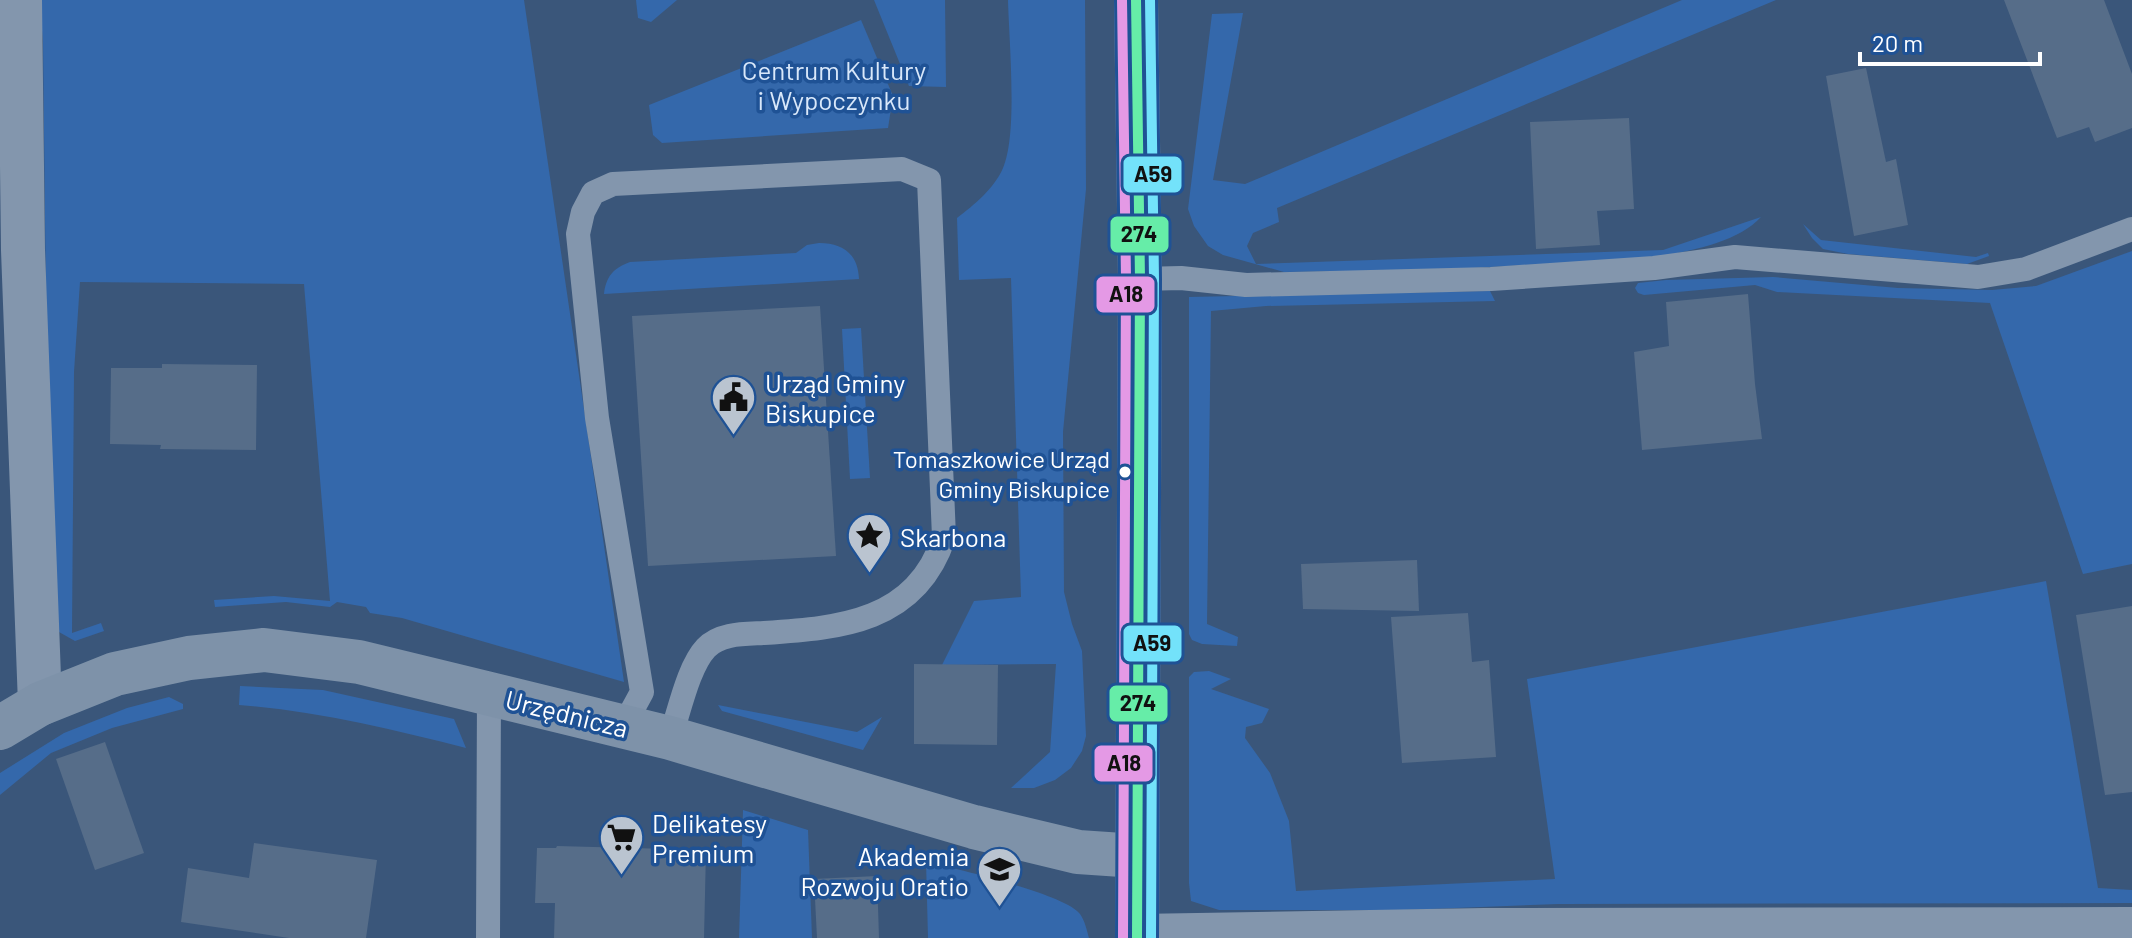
<svg xmlns="http://www.w3.org/2000/svg" width="2132" height="938" font-family="Barlow,sans-serif">
<rect width="100%" height="100%" fill="#3a567a"/>
<g fill="#3468ab">
<path d="M 39,0 L 524,0 L 624,682 L 402,618 L 370,613 L 366,607 L 337,602 L 330,607 L 286,602 L 215,607 L 214,600 L 274,596 L 330,601 L 304,284 L 80,282 L 74,372 L 72,633 L 101,623 L 104,631 L 75,641 L 59,632 L 48,477 L 43,41 Z"/>
<path d="M 636,0 L 677,0 L 651,22 L 638,18 Z"/>
<path d="M 874,0 L 945,0 L 946,87 L 909,86 Z"/>
<path d="M 1008,0 L 1085,0 L 1086,189 L 1063,432 L 1064,592 L 1072,624 L 1082,651 L 1086,736 L 1082,751 L 1071,768 L 1055,780 L 1034,788 L 1011,788 L 1050,752 L 1056,664 L 942,665 L 974,601 L 1021,597 L 1011,278 L 959,280 L 957,218 C 974,205 994,189 1003,168 C 1018,134 1009,41 1008,0 Z"/>
<path d="M 1682,0 L 1776,0 L 1277,208 L 1279,222 L 1253,233 L 1247,246 L 1256,264 L 1663,250 L 1761,217 C 1736,245 1674,255 1637,259 L 1437,270 L 1284,272 L 1223,255 L 1208,246 L 1194,226 L 1188,209 L 1212,14 L 1243,13 L 1213,180 L 1245,184 Z"/>
<path d="M 861,20 L 893,96 L 888,128 L 662,143 L 653,135 L 649,105 Z"/>
<path d="M 1803,224 L 1821,240 L 1976,257 L 1988,253 L 1989,256 L 1967,264 L 1848,254 L 1823,249 L 1812,238 Z"/>
<path d="M 819,243 C 843,243 858,254 859,279 L 604,294 C 606,277 613,268 630,262 L 796,253 L 807,245 Z"/>
<path d="M 2132,251 L 2132,564 L 2083,574 L 1990,303 L 1777,292 L 1755,285 L 1644,295 L 1638,293 L 1635,288 L 1638,283 L 1666,280 L 1773,277 L 1898,288 L 1992,290 L 2036,286 Z"/>
<path d="M 1490,291 L 1495,301 L 1266,306 L 1211,311 L 1207,624 L 1238,637 L 1237,646 L 1202,644 L 1192,640 L 1189,634 L 1189,297 Z"/>
<path d="M 861,328 L 870,478 L 850,479 L 842,329 Z"/>
<path d="M 2046,581 L 2098,888 L 2132,890 L 2132,903 L 1558,904 L 1404,910 L 1219,910 L 1191,901 L 1189,883 L 1189,677 L 1194,672 L 1209,671 L 1231,679 L 1211,689 L 1269,709 L 1262,723 L 1246,727 L 1245,738 L 1270,773 L 1289,821 L 1296,891 L 1555,879 L 1527,679 Z"/>
<path d="M 240,686 L 323,690 L 454,719 L 466,748 C 391,729 316,711 239,705 Z"/>
<path d="M 169,697 L 183,704 L 183,709 L 112,728 L 51,753 L 0,795 L 0,773 L 64,733 L 127,708 Z"/>
<path d="M 718,705 L 857,732 L 882,717 L 863,750 L 722,711 Z"/>
<path d="M 743,810 L 808,830 L 812,938 L 739,938 Z"/>
<path d="M 926,861 C 955,869 1065,894 1080,914 C 1085,921 1087,931 1089,938 L 928,938 Z"/>
</g>
<g fill="#566d89">
<path d="M 2004,0 L 2104,0 L 2132,74 L 2132,128 L 2095,142 L 2089,127 L 2057,138 Z"/>
<path d="M 1866,68 L 1886,162 L 1896,159 L 1908,225 L 1854,236 L 1826,76 Z"/>
<path d="M 1629,118 L 1634,209 L 1597,211 L 1600,245 L 1536,249 L 1530,122 Z"/>
<path d="M 1748,294 L 1755,384 L 1762,439 L 1642,450 L 1634,352 L 1669,346 L 1666,302 Z"/>
<path d="M 820,306 L 836,556 L 648,566 L 632,316 Z"/>
<path d="M 162,364 L 257,365 L 256,450 L 160,449 L 161,445 L 110,444 L 111,368 L 162,368 Z"/>
<path d="M 1417,560 L 1419,611 L 1303,609 L 1301,564 Z"/>
<path d="M 2132,606 L 2132,792 L 2105,795 L 2076,615 Z"/>
<path d="M 1468,613 L 1472,662 L 1489,660 L 1496,757 L 1402,763 L 1391,617 Z"/>
<path d="M 914,664 L 998,665 L 997,745 L 914,744 Z"/>
<path d="M 105,742 L 144,853 L 95,870 L 56,759 Z"/>
<path d="M 254,843 L 377,860 L 366,938 L 289,938 L 181,922 L 188,868 L 249,878 Z"/>
<path d="M 557,846 L 706,850 L 704,938 L 554,938 L 555,903 L 535,903 L 537,848 L 556,848 Z"/>
<path d="M 877,876 L 879,938 L 817,938 L 814,879 Z"/>
</g>
<g fill="none" stroke-linecap="round" stroke-linejoin="round">
<g stroke="#8396ad" stroke-width="24">
<path d="M 1140,279 L 1181,278 L 1246,285 L 1491,279 L 1654,268 L 1735,257 L 1978,277 L 2026,269 L 2132,229"/>
<path d="M 623,727 L 642,692 L 597,418 L 578,234 L 583,212 L 593,193 L 613,184 L 902,169 L 929,180 L 944,537 C 916,622 841,628 764,633 C 745,634 720,633 706,648 C 688,667 679,713 670,738"/>
<path d="M 488,938 L 489,693"/>
</g>
<g stroke="#8396ad" stroke-width="44">
<path d="M 20,0 L 23,250 L 40,704"/>
<path d="M 1137,936 L 1484,930 L 2132,929"/>
</g>
<g stroke="#7e92a9" stroke-width="44">
<path d="M 1136,0 L 1140,279 L 1137,938"/>
<path d="M 0,728 L 40,704 L 115,674 L 189,658 L 264,650 L 359,662 L 670,738 L 974,827 L 1078,852 L 1137,856"/>
</g>
<defs>
<path id="bus-1" d="M 1136,0 L 1140,279 L 1137,938"/>
<path id="bus-2" d="M 1122,0 L 1126,279 L 1123,938"/>
<path id="bus-3" d="M 1150,0 L 1154,279 L 1151,938"/>
</defs>
<use href="#bus-1" stroke="#1f5295" stroke-width="16"/>
<use href="#bus-2" stroke="#1f5295" stroke-width="16"/>
<use href="#bus-3" stroke="#1f5295" stroke-width="16"/>
<use href="#bus-1" stroke="#66eda8" stroke-width="10"/>
<use href="#bus-2" stroke="#e499e5" stroke-width="10"/>
<use href="#bus-3" stroke="#73e2fa" stroke-width="10"/>
</g>
<defs>
<symbol id="civic-pin" viewBox="-11 -11 22 30"><path d="M0 17L-7.5 6A9.5 9.5 0 1 1 7.5 6Z" fill="#bac4d0" stroke="#1f5295"/><path d="M-.6-6.5H3V-4.5H.6V-3L4-1V1h2V6H-6V1h2V-1L-.6-3ZM-1.2 2.5V6h2.4V2.5Z" fill="#111"/></symbol>
<symbol id="sight-pin" viewBox="-11 -11 22 30"><path d="M0 17L-7.5 6A9.5 9.5 0 1 1 7.5 6Z" fill="#bac4d0" stroke="#1f5295"/><path d="M0-6L1.8-2.2L6-1.7L2.9 1.2L3.7 5.4L0 3.3L-3.7 5.4L-2.9 1.2L-6-1.7L-1.8-2.2Z" fill="#111"/></symbol>
<symbol id="supermarket-pin" viewBox="-11 -11 22 30"><path d="M0 17L-7.5 6A9.5 9.5 0 1 1 7.5 6Z" fill="#bac4d0" stroke="#1f5295"/><path d="M-6-5.5h2.5l.6 2H6L4.5 2H-2.5L-4.4-4H-6ZM-1.5 3.2a1.3 1.3 0 1 0 .1 0ZM3 3.2a1.3 1.3 0 1 0 .1 0Z" fill="#111"/></symbol>
<symbol id="school-pin" viewBox="-11 -11 22 30"><path d="M0 17L-7.5 6A9.5 9.5 0 1 1 7.5 6Z" fill="#bac4d0" stroke="#1f5295"/><path d="M0-5L7-2L0 1L-7-2ZM-4 1L0 2.5L4 1V4Q0 6-4 4Z" fill="#111"/></symbol>
</defs>
<g fill-rule="evenodd">
<use href="#civic-pin" x="708" y="372" width="51" height="69"/>
<use href="#sight-pin" x="844" y="510" width="51" height="69"/>
<use href="#supermarket-pin" x="596" y="812" width="51" height="69"/>
<use href="#school-pin" x="974" y="844" width="51" height="69"/>
</g>
<circle fill="#fff" stroke="#1f5295" stroke-width="3" cx="1125" cy="472" r="7"/>
<g text-anchor="middle" dominant-baseline="central" stroke-width="7" stroke-linejoin="round" paint-order="stroke">
<g font-size="24" fill="#fff" stroke="#1f5295" text-anchor="end">
<text x="1110" y="458">Tomaszkowice Urząd<tspan x="1110" dy="30">Gminy Biskupice</tspan></text>
</g>
<g font-size="26" fill="#d9e8fa" stroke="#1f5295">
<text x="834" y="69">Centrum Kultury<tspan x="834" dy="30">i Wypoczynku</tspan></text>
</g>
<g font-size="26" fill="#fff" stroke="#1f5295" text-anchor="start">
<text x="765" y="382">Urząd Gminy<tspan x="765" dy="30">Biskupice</tspan></text>
<text x="900" y="536">Skarbona</text>
<text x="652" y="822">Delikatesy<tspan x="652" dy="30">Premium</tspan></text>
<text x="969" y="855" text-anchor="end">Akademia<tspan x="969" dy="30">Rozwoju Oratio</tspan></text>
</g>
<g font-size="26" fill="#fff" stroke="#1f5295">
<text transform="translate(567 713) rotate(14)">Urzędnicza</text>
</g>
</g>
<g stroke="#1f5295" stroke-width="3">
<rect x="1122" y="155" width="61" height="39" rx="8" fill="#73e2fa"/>
<rect x="1109" y="215" width="61" height="39" rx="8" fill="#66eda8"/>
<rect x="1095" y="275" width="61" height="39" rx="8" fill="#e499e5"/>
<rect x="1122" y="624" width="61" height="39" rx="8" fill="#73e2fa"/>
<rect x="1108" y="684" width="61" height="39" rx="8" fill="#66eda8"/>
<rect x="1093" y="744" width="61" height="39" rx="8" fill="#e499e5"/>
</g>
<g font-size="22" text-anchor="middle" font-weight="bold" fill="#111">
<text x="1153" y="182">A59</text>
<text x="1139" y="242">274</text>
<text x="1126" y="302">A18</text>
<text x="1152" y="651">A59</text>
<text x="1138" y="711">274</text>
<text x="1124" y="771">A18</text>
</g>
<path d="M1860 52v12h180v-12" fill="none" stroke="#ffffff" stroke-width="4"/>
<text x="1872" y="52" font-size="24" fill="#ffffff" stroke="#1f5295" stroke-width="6" paint-order="stroke">20 m</text>
</svg>
